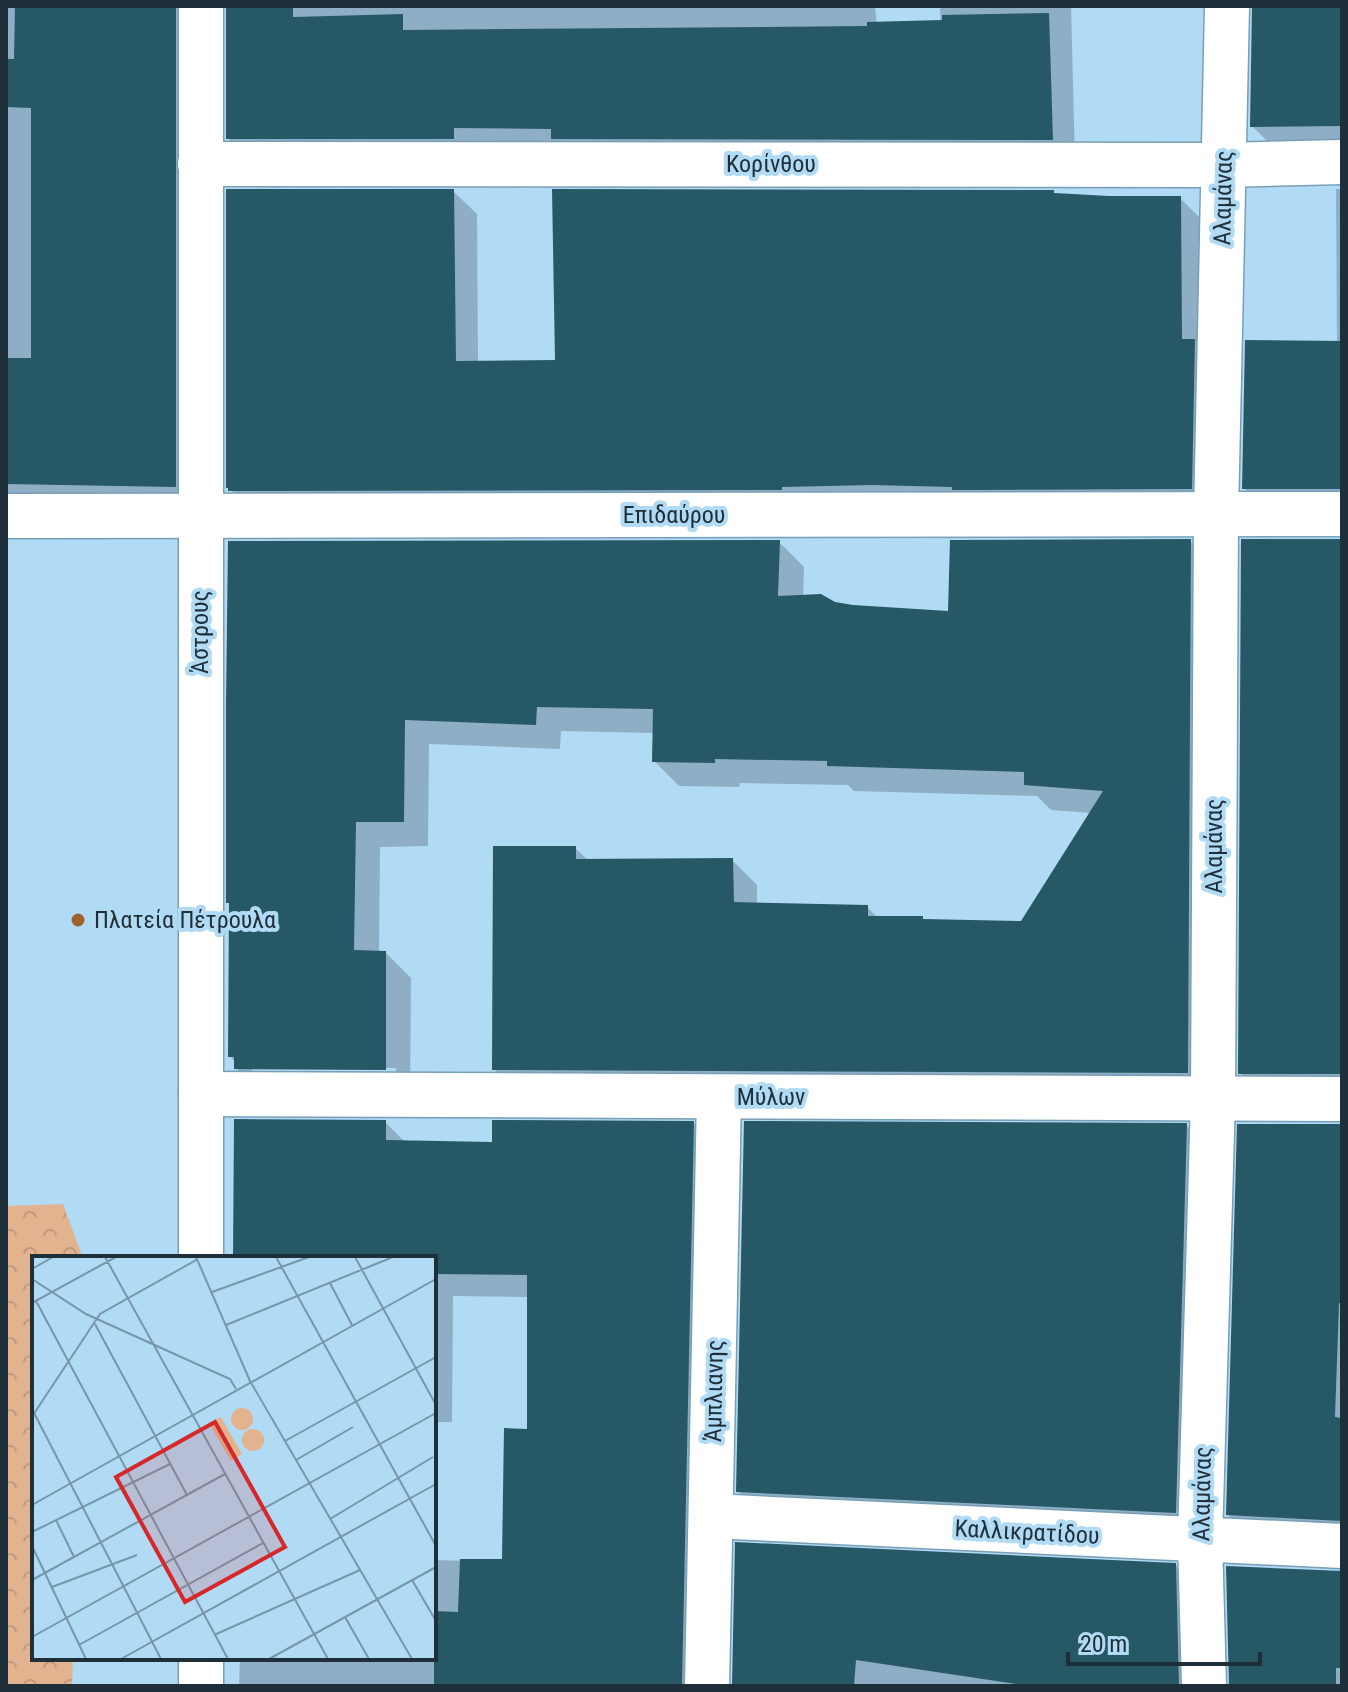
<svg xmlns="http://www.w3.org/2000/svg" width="1348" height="1692" font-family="'Roboto Condensed',sans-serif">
<defs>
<pattern id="park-crowns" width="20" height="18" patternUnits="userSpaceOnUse" patternTransform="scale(2)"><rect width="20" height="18" fill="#e3b28e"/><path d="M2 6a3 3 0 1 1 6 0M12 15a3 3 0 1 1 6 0" fill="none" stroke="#c2997b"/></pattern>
</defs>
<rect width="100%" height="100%" fill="#b1daf5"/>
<path fill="url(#park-crowns)" d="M 63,1204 L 81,1253 L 81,1258 L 34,1258 L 34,1658 L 73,1658 L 72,1686 L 6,1686 L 6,1206 Z"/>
<g fill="#0003" fill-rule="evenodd">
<path d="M 6,6 L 215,6 L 198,510 L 6,506 Z"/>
<path d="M 228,6 L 875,6 L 887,136 L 944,132 L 940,6 L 1071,6 L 1075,162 L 251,161 L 228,138 Z"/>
<path d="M 1342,6 L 1342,149 L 1275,149 L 1252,126 Z"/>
<path d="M 1336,189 L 1342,189 L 1342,511 L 1267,512 L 1244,488 L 1337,343 Z"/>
<path d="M 453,191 L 477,214 L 478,363 L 557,362 L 1053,192 L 1060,198 L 1180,198 L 1203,221 L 1214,512 L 254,513 L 228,487 Z"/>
<path d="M 1190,541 L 1215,566 L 1212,1098 L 519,1095 L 494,1069 L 575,848 L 589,861 L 732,860 L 757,885 L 757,905 L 867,907 L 878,918 L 922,918 L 925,921 L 1022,923 L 1092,813 L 1051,810 L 1037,796 L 854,791 L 848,785 L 740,783 L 739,787 L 679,786 L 654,761 L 655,733 L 561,731 L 560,749 L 429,744 L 428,846 L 380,847 L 379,953 L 386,953 L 411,978 L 410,1094 L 261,1093 L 236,1068 L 236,1063 L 230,1056 L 231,906 L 228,902 L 230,543 L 779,542 L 804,567 L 803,597 L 834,604 L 950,613 ZM 252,1067 L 396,1068 L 396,1072 L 252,1071 Z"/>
<path d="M 1342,541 L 1342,1096 L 1263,1096 L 1240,1073 Z"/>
<path d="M 385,1122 L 406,1143 L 494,1144 L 693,1123 L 716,1146 L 705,1686 L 239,1686 L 240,1658 L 434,1658 L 434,1560 L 504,1562 L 529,1431 L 529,1297 L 453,1296 L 452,1422 L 434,1422 L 434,1258 L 235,1258 Z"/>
<path d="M 1186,1125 L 1209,1147 L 1197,1534 L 760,1513 L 738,1491 Z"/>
<path d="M 1342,1126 L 1342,1542 L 1251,1538 L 1228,1515 Z"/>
<path d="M 1175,1565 L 1198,1588 L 1201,1686 L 734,1686 Z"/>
<path d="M 1342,1573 L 1342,1686 L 1231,1686 Z"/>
</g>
<g fill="#275865">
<path d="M 15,6 L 176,6 L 176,487 L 6,484 L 6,358 L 31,358 L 31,108 L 6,107 L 6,59 L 14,59 Z"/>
<path d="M 226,6 L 293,6 L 293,17 L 403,14 L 403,30 L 867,26 L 867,22 L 942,20 L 942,15 L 1049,13 L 1053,140 L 551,139 L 551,129 L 454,128 L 454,139 L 226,139 Z"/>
<path d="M 1252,6 L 1342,6 L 1342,126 L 1250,127 Z"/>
<path d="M 226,189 L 454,189 L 456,361 L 555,360 L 552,189 L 1054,190 L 1054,193 L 1109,196 L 1181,196 L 1182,339 L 1195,339 L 1192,489 L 952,490 L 952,487 L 872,485 L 782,487 L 782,490 L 228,491 L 228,488 L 226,488 Z"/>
<path d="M 1245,340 L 1342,341 L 1342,489 L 1242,489 Z"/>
<path d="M 1191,539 L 1188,1073 L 492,1070 L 493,846 L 576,846 L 576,859 L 733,858 L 734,902 L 868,905 L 868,916 L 923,916 L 923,919 L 1021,921 L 1103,791 L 1024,785 L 1024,772 L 827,766 L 827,761 L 715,759 L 715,763 L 652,762 L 653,709 L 537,707 L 536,725 L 405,720 L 404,822 L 356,822 L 354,950 L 386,951 L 386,1070 L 234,1069 L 234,1057 L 228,1057 L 229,903 L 226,903 L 226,705 L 228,541 L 780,540 L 778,596 L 821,594 L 835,602 L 853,605 L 948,611 L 950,540 Z"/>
<path d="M 1241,539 L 1342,539 L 1342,1074 L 1238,1074 Z"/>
<path d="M 234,1119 L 386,1120 L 386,1140 L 492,1142 L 492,1120 L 694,1121 L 682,1686 L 434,1686 L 434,1611 L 458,1612 L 460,1559 L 502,1559 L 504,1428 L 527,1429 L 527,1275 L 434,1274 L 434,1258 L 233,1258 Z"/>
<path d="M 744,1121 L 1187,1123 L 1176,1513 L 736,1492 Z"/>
<path d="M 1237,1124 L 1342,1124 L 1342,1303 L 1339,1303 L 1335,1417 L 1342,1418 L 1342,1521 L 1226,1515 Z"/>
<path d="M 735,1542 L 1176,1563 L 1179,1686 L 1029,1686 L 856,1660 L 854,1686 L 732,1686 Z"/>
<path d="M 1226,1566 L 1342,1571 L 1342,1668 L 1336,1668 L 1336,1686 L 1229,1686 Z"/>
</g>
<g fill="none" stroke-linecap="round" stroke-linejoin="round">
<defs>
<g id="street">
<path d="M 201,6 L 201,1258"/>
<path d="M 200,164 L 1223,165 L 1342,162"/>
<path d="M 6,516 L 1342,514"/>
<path d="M 201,1094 L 1342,1099"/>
<path d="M 711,1516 L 1342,1546"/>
<path d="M 201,1658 L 201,1686"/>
<path d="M 707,1686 L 719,1097"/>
<path d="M 1204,1686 L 1200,1540 L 1213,1099 L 1216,515 L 1227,6"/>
</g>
</defs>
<use href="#street" stroke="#789fb8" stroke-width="47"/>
<use href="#street" stroke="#fff" stroke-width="44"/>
</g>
<circle fill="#a1602a" stroke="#b1daf5" stroke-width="3" cx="78" cy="920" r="8"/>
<g text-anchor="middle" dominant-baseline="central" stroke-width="8" stroke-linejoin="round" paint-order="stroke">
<g font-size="24" fill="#1f2f39" stroke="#b1daf5">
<text x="771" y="164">Κορίνθου</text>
<text transform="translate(1223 198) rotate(-89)">Αλαμάνας</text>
<text x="674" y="515">Επιδαύρου</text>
<text transform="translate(200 632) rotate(-90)">Άστρους</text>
<text transform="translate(1214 846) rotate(-90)">Αλαμάνας</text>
<text x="771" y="1097">Μύλων</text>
<text transform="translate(714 1391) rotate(-89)">Άμπλιανης</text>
<text transform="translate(1202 1494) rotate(-89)">Αλαμάνας</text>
<text transform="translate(1027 1532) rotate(3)">Καλλικρατίδου</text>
</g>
<g font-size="24" fill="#1f2f39" stroke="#b1daf5" text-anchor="start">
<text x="94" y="920">Πλατεία Πέτρουλα</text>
</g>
</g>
<g transform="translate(32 1256)">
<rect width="404" height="404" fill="#b1daf5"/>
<path d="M199 163a11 11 0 1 1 22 0a11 11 0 1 1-22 0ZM210 184a11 11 0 1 1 22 0a11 11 0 1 1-22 0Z" fill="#e3b28e"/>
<path d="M 189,161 L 210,198 L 199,205 L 177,167 Z" fill="#e3b28e"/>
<path fill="none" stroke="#7796aa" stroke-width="2" d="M 73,1 L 296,403M 164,1 L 218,125 L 380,403M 244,1 L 404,290M 323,1 L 404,149M 0,13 L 21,1M 0,23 L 54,58 L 198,123 L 204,133M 298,27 L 320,69M 180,36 L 277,1M 4,45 L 196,403M 0,47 L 84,1M 63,68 L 155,239M 194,69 L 361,1M 0,153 L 129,403M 1,159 L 68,58 L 166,3M 253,185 L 404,101M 264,204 L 321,171M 0,249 L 404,23M 298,263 L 401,201M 24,264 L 42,301M 0,276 L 138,208M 0,290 L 54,403M 0,324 L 193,218M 380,324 L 404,365M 20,331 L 105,299M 313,361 L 337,403M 182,379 L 328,314M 0,381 L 404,157M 47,389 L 231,287M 89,403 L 404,228M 237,403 L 404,311"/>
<path fill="#d62828" fill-opacity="0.15" stroke="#d62828" stroke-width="4" d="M 183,166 L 253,291 L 153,346 L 84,221 Z"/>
<rect width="404" height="404" fill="none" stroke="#1f2f39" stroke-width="4"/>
</g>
<rect width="1348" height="1692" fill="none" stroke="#1f2f39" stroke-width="16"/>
<path d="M1068 1652v12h192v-12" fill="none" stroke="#1f2f39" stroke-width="4"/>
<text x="1080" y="1652" font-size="24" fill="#1f2f39" stroke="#b1daf5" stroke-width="6" paint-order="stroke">20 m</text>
</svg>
